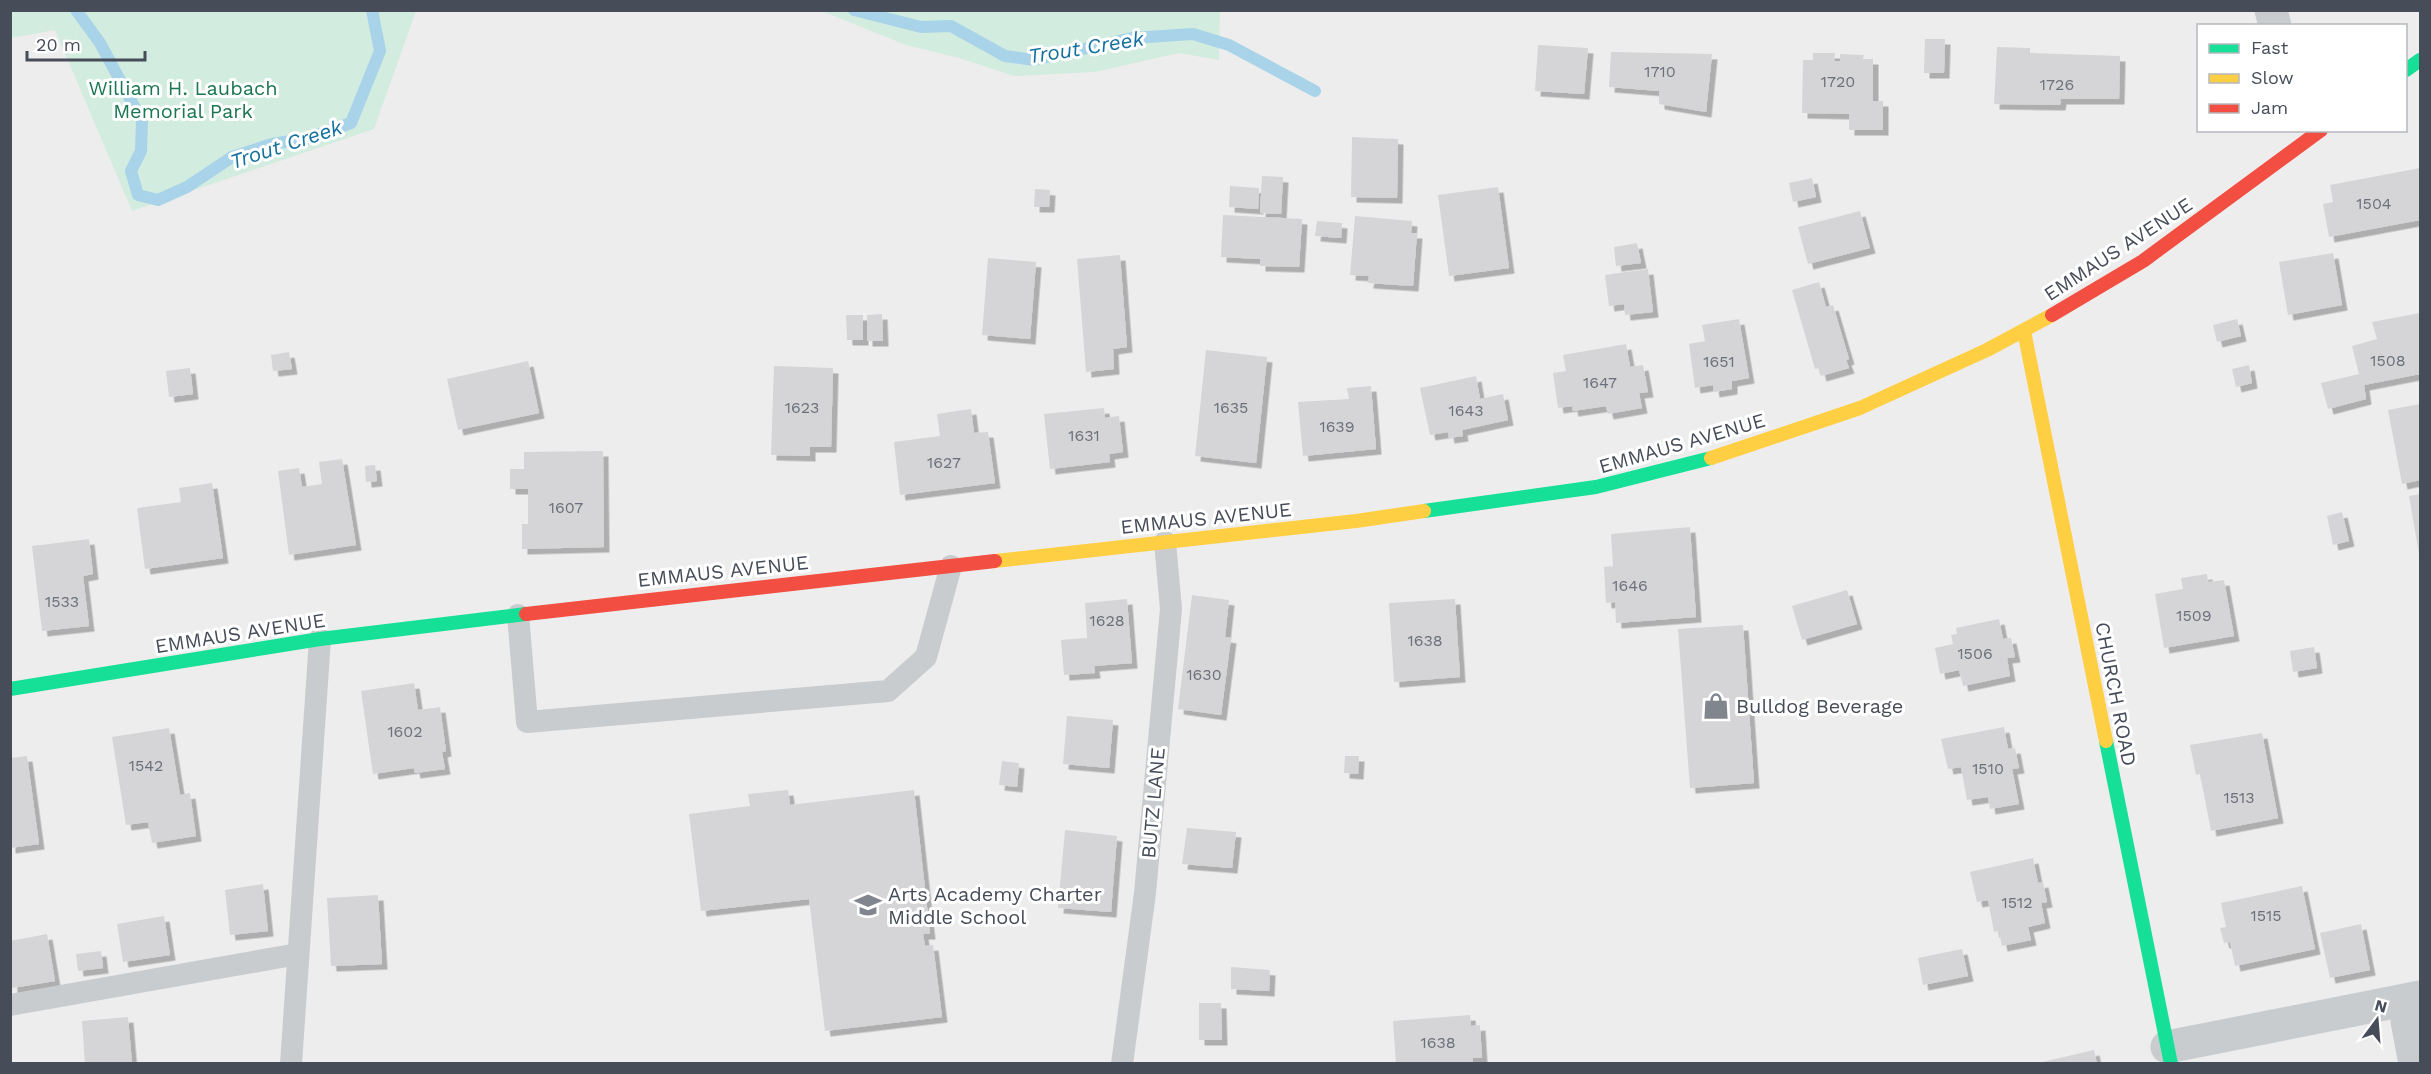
<svg xmlns="http://www.w3.org/2000/svg" width="2431" height="1074" font-family="'Work Sans',sans-serif">
<defs>
<filter id="shadow"><feDropShadow dx="5.5" dy="5.5" stdDeviation="0" flood-color="#0004"/></filter>
</defs>
<rect width="100%" height="100%" fill="#eeeded"/>
<g fill="#d2ecdf">
<path d="M 11,10 L 416,10 L 416,11 L 374,129 L 132,211 L 55,30 L 11,38 Z"/>
<path d="M 822,11 L 1220,11 L 1219,60 L 1179,53 L 1095,72 L 1014,76 L 959,58 L 906,45 Z"/>
</g>
<g fill="none" stroke-linecap="round" stroke-linejoin="round">
<g stroke="#a8d3e9" stroke-width="12">
<path d="M 76,10 L 100,43 L 142,121 L 141,151 L 131,171 L 138,195 L 158,200 L 187,187 L 232,157 L 272,144 L 309,138 L 351,123 L 380,51 L 372,10"/>
<path d="M 854,10 L 921,27 L 951,26 L 1005,56 L 1034,60 L 1132,38 L 1193,34 L 1229,45 L 1315,91"/>
</g>
</g>
<g fill="#d5d5d7" filter="url(#shadow)">
<path d="M 1925,39 L 1945,39 L 1944,73 L 1924,73 Z"/>
<path d="M 1538,45 L 1588,48 L 1584,94 L 1535,91 Z"/>
<path d="M 1997,47 L 2030,48 L 2030,53 L 2120,56 L 2119,99 L 2061,99 L 2060,105 L 1994,104 Z"/>
<path d="M 1611,52 L 1712,54 L 1706,112 L 1659,104 L 1659,91 L 1609,87 Z"/>
<path d="M 1813,53 L 1835,53 L 1834,61 L 1840,61 L 1840,54 L 1864,55 L 1863,59 L 1873,59 L 1873,101 L 1883,101 L 1883,130 L 1849,130 L 1849,114 L 1802,113 L 1803,60 L 1813,60 Z"/>
<path d="M 1352,137 L 1398,139 L 1397,198 L 1351,197 Z"/>
<path d="M 2420,168 L 2420,220 L 2329,237 L 2323,204 L 2333,202 L 2330,185 Z"/>
<path d="M 1262,176 L 1283,177 L 1281,214 L 1260,213 Z"/>
<path d="M 1812,178 L 1816,197 L 1793,202 L 1789,183 Z"/>
<path d="M 1230,186 L 1259,188 L 1258,209 L 1229,207 Z"/>
<path d="M 1498,187 L 1509,268 L 1449,276 L 1438,195 Z"/>
<path d="M 1035,189 L 1050,190 L 1049,207 L 1034,207 Z"/>
<path d="M 1860,211 L 1870,248 L 1808,264 L 1798,227 Z"/>
<path d="M 1223,215 L 1302,219 L 1299,267 L 1260,266 L 1260,259 L 1221,257 Z"/>
<path d="M 1355,216 L 1412,221 L 1411,233 L 1417,233 L 1413,286 L 1368,283 L 1369,276 L 1350,275 Z"/>
<path d="M 1317,221 L 1342,223 L 1341,238 L 1315,236 Z"/>
<path d="M 1637,243 L 1641,263 L 1616,266 L 1614,247 Z"/>
<path d="M 2333,253 L 2342,305 L 2288,315 L 2279,262 Z"/>
<path d="M 1120,255 L 1127,347 L 1113,349 L 1114,369 L 1086,372 L 1077,259 Z"/>
<path d="M 988,258 L 1036,262 L 1030,339 L 982,335 Z"/>
<path d="M 1648,269 L 1653,312 L 1625,315 L 1624,304 L 1609,306 L 1605,275 Z"/>
<path d="M 1819,282 L 1826,307 L 1833,305 L 1849,359 L 1846,360 L 1849,368 L 1821,376 L 1819,368 L 1815,369 L 1792,290 Z"/>
<path d="M 2420,313 L 2420,374 L 2364,385 L 2366,399 L 2328,409 L 2321,383 L 2359,374 L 2352,346 L 2377,339 L 2372,322 Z"/>
<path d="M 882,314 L 883,341 L 867,341 L 867,315 Z"/>
<path d="M 846,315 L 863,315 L 863,340 L 847,340 Z"/>
<path d="M 1739,319 L 1749,378 L 1732,381 L 1732,389 L 1714,392 L 1713,385 L 1695,388 L 1689,344 L 1705,341 L 1702,325 Z"/>
<path d="M 2237,319 L 2241,336 L 2217,342 L 2213,325 Z"/>
<path d="M 1626,344 L 1630,367 L 1643,365 L 1648,392 L 1639,393 L 1642,408 L 1608,414 L 1606,406 L 1573,411 L 1572,406 L 1558,408 L 1553,373 L 1566,371 L 1563,355 Z"/>
<path d="M 1206,350 L 1267,357 L 1256,463 L 1195,456 Z"/>
<path d="M 289,352 L 292,369 L 273,371 L 271,355 Z"/>
<path d="M 528,361 L 539,413 L 458,430 L 447,379 Z"/>
<path d="M 2249,365 L 2252,383 L 2236,387 L 2232,369 Z"/>
<path d="M 774,366 L 833,368 L 831,447 L 810,447 L 810,456 L 771,455 Z"/>
<path d="M 190,368 L 193,394 L 169,397 L 166,371 Z"/>
<path d="M 1476,376 L 1480,399 L 1503,394 L 1508,420 L 1462,430 L 1463,436 L 1449,438 L 1448,432 L 1430,435 L 1420,388 Z"/>
<path d="M 1371,386 L 1376,449 L 1303,456 L 1298,402 L 1349,399 L 1347,388 Z"/>
<path d="M 2420,404 L 2420,480 L 2402,484 L 2388,410 Z"/>
<path d="M 1104,408 L 1105,418 L 1119,416 L 1123,452 L 1109,454 L 1110,462 L 1050,469 L 1044,414 Z"/>
<path d="M 971,409 L 974,433 L 988,432 L 995,483 L 900,495 L 894,442 L 940,436 L 937,414 Z"/>
<path d="M 603,451 L 604,547 L 522,549 L 522,524 L 528,524 L 528,489 L 510,489 L 510,469 L 524,469 L 524,452 Z"/>
<path d="M 342,459 L 356,545 L 289,555 L 278,471 L 299,468 L 302,487 L 322,484 L 319,462 Z"/>
<path d="M 375,465 L 377,481 L 366,482 L 365,466 Z"/>
<path d="M 212,483 L 223,558 L 145,569 L 137,508 L 181,502 L 179,488 Z"/>
<path d="M 2420,494 L 2420,554 L 2419,554 L 2409,496 Z"/>
<path d="M 2342,512 L 2349,541 L 2333,545 L 2327,516 Z"/>
<path d="M 1690,527 L 1696,617 L 1616,623 L 1615,602 L 1606,603 L 1604,567 L 1613,566 L 1611,534 Z"/>
<path d="M 89,539 L 93,574 L 83,576 L 89,626 L 42,631 L 32,546 Z"/>
<path d="M 2207,574 L 2208,582 L 2224,580 L 2234,636 L 2164,648 L 2155,594 L 2183,589 L 2181,578 Z"/>
<path d="M 1847,590 L 1857,624 L 1802,640 L 1792,606 Z"/>
<path d="M 1192,595 L 1229,600 L 1225,637 L 1231,638 L 1221,715 L 1178,709 Z"/>
<path d="M 1127,599 L 1132,663 L 1094,666 L 1095,673 L 1064,675 L 1061,640 L 1087,638 L 1085,603 Z"/>
<path d="M 1455,599 L 1460,677 L 1394,682 L 1389,603 Z"/>
<path d="M 1999,619 L 2003,639 L 2011,638 L 2015,657 L 2007,658 L 2010,676 L 1963,686 L 1959,670 L 1940,674 L 1935,648 L 1953,644 L 1951,635 L 1957,634 L 1956,628 Z"/>
<path d="M 1743,625 L 1754,783 L 1690,788 L 1678,629 Z"/>
<path d="M 2314,647 L 2317,668 L 2293,672 L 2290,651 Z"/>
<path d="M 414,683 L 418,710 L 440,707 L 446,751 L 442,752 L 445,769 L 415,773 L 414,768 L 373,774 L 361,691 Z"/>
<path d="M 1067,716 L 1113,720 L 1109,768 L 1063,764 Z"/>
<path d="M 2004,727 L 2008,749 L 2015,748 L 2019,768 L 2012,769 L 2019,804 L 1990,809 L 1988,797 L 1967,800 L 1961,767 L 1948,769 L 1941,739 Z"/>
<path d="M 169,728 L 180,795 L 190,793 L 196,836 L 152,843 L 148,822 L 126,825 L 112,737 Z"/>
<path d="M 2262,733 L 2278,818 L 2211,831 L 2200,774 L 2196,775 L 2190,745 Z"/>
<path d="M 27,756 L 39,844 L 10,848 L 10,758 Z"/>
<path d="M 1345,756 L 1359,756 L 1358,774 L 1344,773 Z"/>
<path d="M 1002,761 L 1019,763 L 1017,787 L 999,785 Z"/>
<path d="M 788,790 L 790,805 L 914,790 L 930,934 L 923,934 L 925,946 L 933,945 L 942,1017 L 825,1031 L 809,899 L 701,911 L 689,814 L 750,806 L 748,794 Z"/>
<path d="M 1187,828 L 1236,832 L 1232,868 L 1182,864 Z"/>
<path d="M 1065,830 L 1117,836 L 1111,912 L 1058,908 Z"/>
<path d="M 2033,858 L 2038,883 L 2043,882 L 2047,902 L 2041,903 L 2045,923 L 2028,927 L 2031,940 L 2002,946 L 1999,931 L 1994,932 L 1988,900 L 1977,902 L 1970,872 Z"/>
<path d="M 263,884 L 268,931 L 230,935 L 225,890 Z"/>
<path d="M 2302,886 L 2315,949 L 2235,966 L 2230,942 L 2224,943 L 2220,928 L 2226,927 L 2221,903 Z"/>
<path d="M 378,895 L 382,964 L 331,966 L 327,898 Z"/>
<path d="M 164,916 L 170,955 L 123,962 L 117,924 Z"/>
<path d="M 2361,924 L 2370,970 L 2330,978 L 2320,933 Z"/>
<path d="M 47,934 L 55,981 L 12,988 L 10,941 Z"/>
<path d="M 1962,949 L 1968,976 L 1923,985 L 1918,958 Z"/>
<path d="M 101,951 L 103,968 L 78,971 L 76,954 Z"/>
<path d="M 1231,967 L 1270,970 L 1269,991 L 1231,989 Z"/>
<path d="M 1199,1003 L 1221,1003 L 1222,1040 L 1199,1040 Z"/>
<path d="M 1470,1015 L 1471,1026 L 1480,1025 L 1482,1058 L 1473,1058 L 1473,1064 L 1396,1064 L 1393,1021 Z"/>
<path d="M 128,1017 L 132,1064 L 85,1064 L 82,1021 Z"/>
<path d="M 2094,1050 L 2097,1064 L 2038,1064 L 2038,1063 Z"/>
</g>
<g fill="none" stroke-linecap="round" stroke-linejoin="round">
<g stroke="#c9ccce" stroke-width="22">
<path d="M 518,615 L 527,722 L 888,691 L 926,657 L 951,566"/>
<path d="M 10,1005 L 298,954"/>
<path d="M 291,1064 L 320,639"/>
<path d="M 1122,1064 L 1145,893 L 1171,609 L 1165,542"/>
</g>
<g stroke="#c9ccce" stroke-width="33">
<path d="M 2271,10 L 2275,26"/>
<path d="M 2411,999 L 2407,1021 L 2415,1064"/>
<path d="M 2167,1047 L 2420,997"/>
</g>
<g stroke="#16e098" stroke-width="14">
<path d="M 2406,70 L 2420,60"/>
<path d="M 1424,511 L 1596,487 L 1711,458"/>
<path d="M 10,689 L 320,639 L 526,614"/>
<path d="M 2106,741 L 2171,1064"/>
</g>
<g stroke="#ffcf43" stroke-width="14">
<path d="M 2024,331 L 2106,741"/>
<path d="M 1711,458 L 1860,408 L 1987,350 L 2052,315"/>
<path d="M 995,561 L 1356,521 L 1424,511"/>
</g>
<g stroke="#f24e42" stroke-width="14">
<path d="M 2052,315 L 2143,261 L 2321,130"/>
<path d="M 526,614 L 995,561"/>
</g>
</g>
<defs>
<symbol id="shop-bare" viewBox="-9 -9 18 18"><path d="M-5-2.5h2.3a2.7 3.5 0 0 1 5.4 0H5L5.5 6h-11ZM-1.5-2.5h3a1.5 2.3 0 0 0-3 0Z" fill="#81858d" stroke="#fff" stroke-width="2.5" paint-order="stroke"/></symbol>
<symbol id="school-bare" viewBox="-9 -9 18 18"><path d="M0-5L7-2L0 1L-7-2ZM-4 1L0 2.5L4 1V4Q0 6-4 4Z" fill="#81858d" stroke="#fff" stroke-width="2.5" paint-order="stroke"/></symbol>
</defs>
<g fill-rule="evenodd">
<use href="#shop-bare" x="1697" y="687" width="38" height="38"/>
<use href="#school-bare" x="849" y="886" width="38" height="38"/>
</g>
<g text-anchor="middle" dominant-baseline="central" stroke-width="6" stroke-linejoin="round" paint-order="stroke">
<g font-size="16" fill="#6b707a">
<text x="1660" y="71">1710</text>
<text x="1838" y="81">1720</text>
<text x="2057" y="84">1726</text>
<text x="2374" y="203">1504</text>
<text x="2388" y="360">1508</text>
<text x="1719" y="361">1651</text>
<text x="1600" y="382">1647</text>
<text x="802" y="407">1623</text>
<text x="1231" y="407">1635</text>
<text x="1466" y="410">1643</text>
<text x="1337" y="426">1639</text>
<text x="1084" y="435">1631</text>
<text x="944" y="462">1627</text>
<text x="566" y="507">1607</text>
<text x="1630" y="585">1646</text>
<text x="62" y="601">1533</text>
<text x="2194" y="615">1509</text>
<text x="1107" y="620">1628</text>
<text x="1425" y="640">1638</text>
<text x="1975" y="653">1506</text>
<text x="1204" y="674">1630</text>
<text x="405" y="731">1602</text>
<text x="146" y="765">1542</text>
<text x="1988" y="768">1510</text>
<text x="2239" y="797">1513</text>
<text x="2017" y="902">1512</text>
<text x="2266" y="915">1515</text>
<text x="1438" y="1042">1638</text>
</g>
<g font-size="20" fill="#1b7653" stroke="#fff">
<text x="183" y="88">William H. Laubach<tspan x="183" dy="23">Memorial Park</tspan></text>
</g>
<g font-size="20" fill="#464d59" stroke="#fff">
<text transform="translate(2118 249) rotate(-33)">EMMAUS AVENUE</text>
<text transform="translate(1682 443) rotate(-16)">EMMAUS AVENUE</text>
<text transform="translate(1206 518) rotate(-6)">EMMAUS AVENUE</text>
<text transform="translate(723 571) rotate(-6)">EMMAUS AVENUE</text>
<text transform="translate(240 633) rotate(-9)">EMMAUS AVENUE</text>
<text transform="translate(2116 694) rotate(79)">CHURCH ROAD</text>
<text transform="translate(1153 803) rotate(-85)">BUTZ LANE</text>
</g>
<g font-size="20" fill="#464d59" stroke="#fff" text-anchor="start">
<text x="1736" y="706">Bulldog Beverage</text>
<text x="888" y="894">Arts Academy Charter<tspan x="888" dy="23">Middle School</tspan></text>
</g>
<g font-size="21" font-style="italic" fill="#13709e" stroke="#fff">
<text transform="translate(1086 47) rotate(-9)">Trout Creek</text>
<text transform="translate(286 144) rotate(-18)">Trout Creek</text>
</g>
</g>
<rect width="2431" height="1074" fill="none" stroke="#464d59" stroke-width="24"/>
<rect x="2197" y="24" width="210" height="108" fill="#ffffff" stroke="#b5b8bd" stroke-width="1.5"/>
<rect x="2209" y="44" width="30" height="9" fill="#16e098" stroke="#b5b8bd" stroke-width="1.5"/>
<text x="2251" y="54" font-size="18" fill="#464d59">Fast</text>
<rect x="2209" y="74" width="30" height="9" fill="#ffcf43" stroke="#b5b8bd" stroke-width="1.5"/>
<text x="2251" y="84" font-size="18" fill="#464d59">Slow</text>
<rect x="2209" y="104" width="30" height="9" fill="#f24e42" stroke="#b5b8bd" stroke-width="1.5"/>
<text x="2251" y="114" font-size="18" fill="#464d59">Jam</text>
<g transform="translate(2377 1020) rotate(16)" stroke="#ffffff" stroke-width="4.5" paint-order="stroke">
<path d="M0-4.5L10 22L0 15L-10 22Z" fill="#464d59"/>
<text y="-9" font-size="16" font-weight="bold" text-anchor="middle" fill="#464d59">N</text>
</g>
<path d="M27 51v9h118v-9" fill="none" stroke="#464d59" stroke-width="3"/>
<text x="36" y="51" font-size="18" fill="#464d59" stroke="#ffffff" stroke-width="4.5" paint-order="stroke">20 m</text>
</svg>
